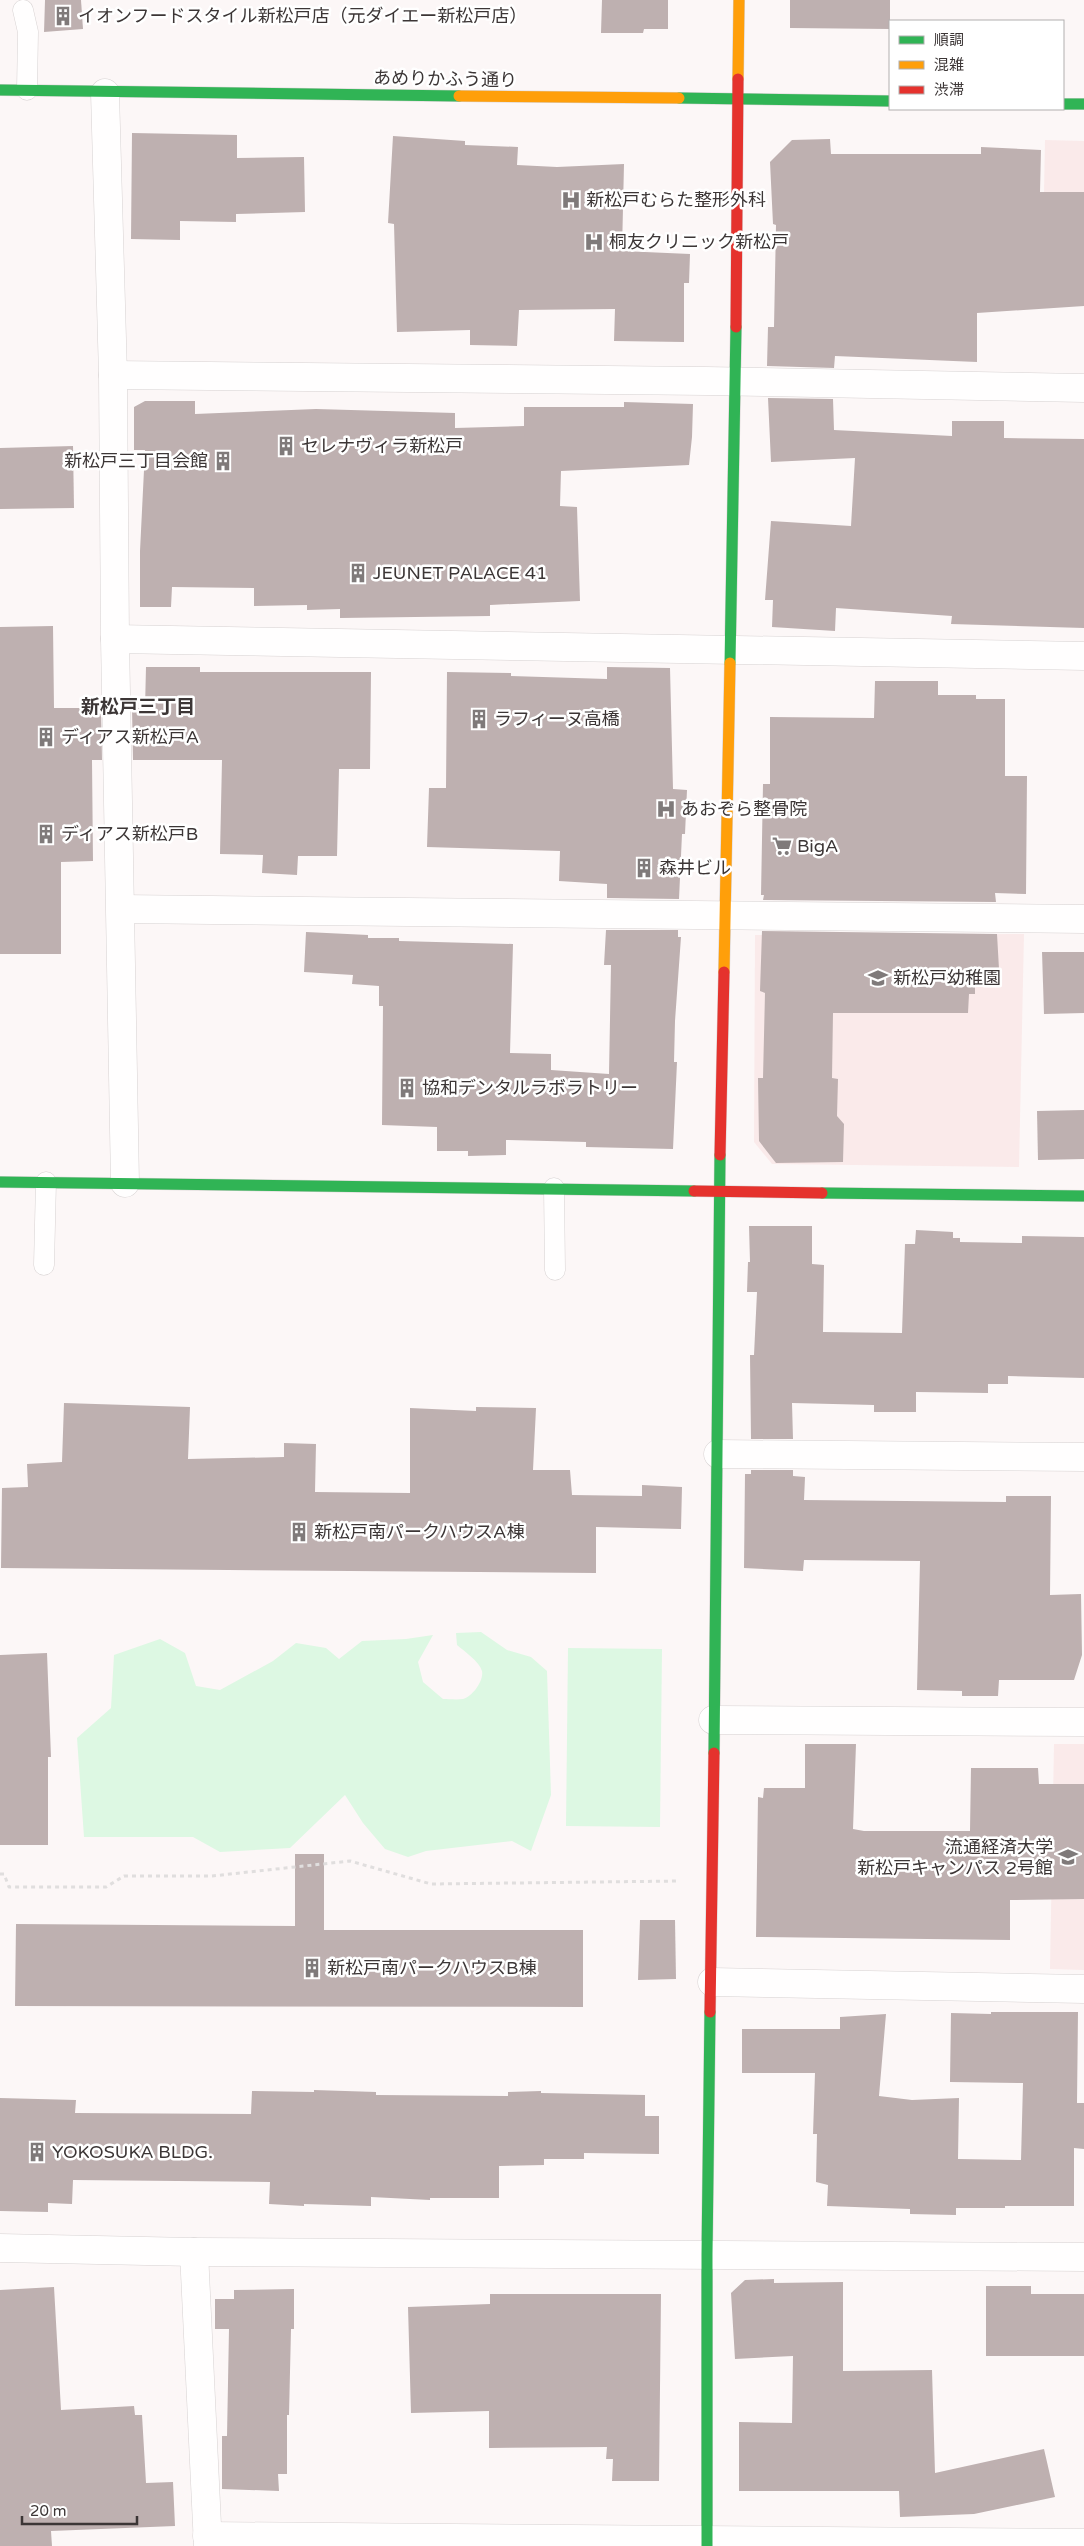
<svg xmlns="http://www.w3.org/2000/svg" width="1084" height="2546" font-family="'Varela Round','Noto Sans JP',sans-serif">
<rect width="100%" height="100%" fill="#fcf7f7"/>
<g fill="#faeaea">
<path d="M 1045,140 L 1084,141 L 1084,246 L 1043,246 Z"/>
<path d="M 1024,934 L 1019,1167 L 772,1164 L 754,1142 L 755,935 Z"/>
<path d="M 1054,1744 L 1084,1744 L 1084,1970 L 1050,1969 Z"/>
</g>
<g fill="#ddf8e3">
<path d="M 481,1632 L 507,1650 L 531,1657 L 547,1671 L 551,1795 L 531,1851 L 512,1841 L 426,1851 L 408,1857 L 385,1849 L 363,1823 L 345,1795 L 290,1848 L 220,1852 L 193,1837 L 84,1837 L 77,1738 L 111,1708 L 114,1655 L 160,1639 L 185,1653 L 196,1686 L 220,1690 L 273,1661 L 296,1643 L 326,1648 L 339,1659 L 362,1641 L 406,1639 L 433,1635 L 418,1662 L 423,1682 L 443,1699 C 449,1699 456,1700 463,1699 C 472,1697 484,1681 482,1671 C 479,1661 465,1652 457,1645 L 456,1633 Z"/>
<path d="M 568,1648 L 662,1649 L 660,1827 L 566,1826 Z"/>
</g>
<g fill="#beb0b0">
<path d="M 45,0 L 81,0 L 83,29 L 44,32 Z"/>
<path d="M 602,0 L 668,0 L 668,29 L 644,29 L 643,33 L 601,33 Z"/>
<path d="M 790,0 L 890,0 L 890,29 L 790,28 Z"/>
<path d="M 132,133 L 237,135 L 237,158 L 304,157 L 305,212 L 236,214 L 236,222 L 180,221 L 180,240 L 131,239 Z"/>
<path d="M 393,136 L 465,141 L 465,145 L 518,147 L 517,165 L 557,167 L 624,164 L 622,251 L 690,254 L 689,283 L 684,283 L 684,342 L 614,341 L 615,309 L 519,310 L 517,346 L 470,345 L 470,330 L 397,332 L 394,224 L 388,223 Z"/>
<path d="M 830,139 L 831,154 L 981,154 L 981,147 L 1041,150 L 1040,192 L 1084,192 L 1084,306 L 977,313 L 977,362 L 835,356 L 834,368 L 767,366 L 768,327 L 774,327 L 776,225 L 773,224 L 770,162 L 792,140 Z"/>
<path d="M 768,398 L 833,399 L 834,430 L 952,436 L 952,421 L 1004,421 L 1004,438 L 1084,439 L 1084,628 L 951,624 L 952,616 L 836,608 L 835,631 L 772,627 L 773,600 L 765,600 L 771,521 L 851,526 L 855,458 L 771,462 Z"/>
<path d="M 145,401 L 195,401 L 195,414 L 316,409 L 455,413 L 455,428 L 524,426 L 524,407 L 624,407 L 624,402 L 693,404 L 692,437 L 689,465 L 561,471 L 560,506 L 577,507 L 580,601 L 490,605 L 490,616 L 340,618 L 340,609 L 307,610 L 307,605 L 254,606 L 254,588 L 172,587 L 171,607 L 140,607 L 140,551 L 145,450 L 134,450 L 134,407 Z"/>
<path d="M 73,446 L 74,508 L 0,509 L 0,448 Z"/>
<path d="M 53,626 L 54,708 L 101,708 L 102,760 L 92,760 L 93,861 L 61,862 L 61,954 L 0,954 L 0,627 Z"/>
<path d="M 146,667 L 200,667 L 200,672 L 371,672 L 370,769 L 339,769 L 337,856 L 298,856 L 297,875 L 262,873 L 263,855 L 220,854 L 222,760 L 133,760 L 132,708 L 145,708 Z"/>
<path d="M 607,667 L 670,668 L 673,789 L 687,790 L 685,834 L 682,834 L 679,899 L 607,898 L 607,884 L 559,881 L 560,851 L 427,847 L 429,788 L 446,788 L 447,672 L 511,673 L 511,676 L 607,679 Z"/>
<path d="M 875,681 L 938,681 L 938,695 L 976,695 L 976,699 L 1005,699 L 1005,776 L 1027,776 L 1026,894 L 995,893 L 996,902 L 763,900 L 764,895 L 761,895 L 763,784 L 770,784 L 770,717 L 874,718 Z"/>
<path d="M 606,930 L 678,930 L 678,937 L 681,937 L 675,1021 L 674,1062 L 677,1062 L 673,1149 L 586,1147 L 586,1142 L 506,1140 L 506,1155 L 468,1156 L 468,1151 L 437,1151 L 437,1127 L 382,1125 L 383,1006 L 379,1006 L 379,986 L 352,984 L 353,975 L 304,972 L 306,932 L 368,935 L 368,938 L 399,938 L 399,941 L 513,944 L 510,1053 L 551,1054 L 551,1070 L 609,1074 L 611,965 L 604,965 Z"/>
<path d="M 762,931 L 997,934 L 999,969 L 975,970 L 975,994 L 969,994 L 968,1013 L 833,1013 L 832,1078 L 838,1079 L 837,1116 L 844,1124 L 843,1162 L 776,1163 L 759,1141 L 758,1078 L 763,1078 L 765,993 L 760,991 Z"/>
<path d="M 1042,952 L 1084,952 L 1084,1013 L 1044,1014 Z"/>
<path d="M 1084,1110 L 1084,1159 L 1038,1160 L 1037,1111 Z"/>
<path d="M 749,1226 L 812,1226 L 812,1264 L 824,1265 L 823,1332 L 902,1333 L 905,1244 L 915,1244 L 916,1230 L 953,1232 L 953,1238 L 960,1238 L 960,1242 L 1022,1243 L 1022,1236 L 1084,1237 L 1084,1378 L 1008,1376 L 1008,1384 L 988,1384 L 988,1393 L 916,1392 L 916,1412 L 874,1412 L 874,1405 L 792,1403 L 793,1439 L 751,1439 L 750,1355 L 754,1355 L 757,1292 L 747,1292 L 748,1262 L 750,1262 Z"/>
<path d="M 64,1403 L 190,1407 L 188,1459 L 284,1457 L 284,1443 L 316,1444 L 315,1492 L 410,1493 L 410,1408 L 476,1411 L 476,1407 L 536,1408 L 533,1470 L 570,1470 L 572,1495 L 642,1496 L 642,1485 L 682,1487 L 681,1529 L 596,1527 L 596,1573 L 1,1568 L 2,1488 L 28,1487 L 27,1464 L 62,1462 Z"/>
<path d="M 751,1470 L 793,1470 L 793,1476 L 805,1477 L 804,1500 L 1006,1502 L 1006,1496 L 1051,1496 L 1050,1595 L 1081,1594 L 1082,1655 L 1074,1680 L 999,1680 L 998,1696 L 962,1696 L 962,1691 L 917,1690 L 920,1561 L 804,1560 L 803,1571 L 744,1568 L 745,1474 L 751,1474 Z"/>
<path d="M 47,1653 L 51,1757 L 48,1757 L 48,1845 L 0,1845 L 0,1655 Z"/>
<path d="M 805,1744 L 856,1744 L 853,1829 L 864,1831 L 970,1831 L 971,1768 L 1038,1768 L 1039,1784 L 1084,1784 L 1084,1899 L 1010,1900 L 1010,1940 L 756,1937 L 758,1797 L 763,1798 L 764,1788 L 805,1788 Z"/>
<path d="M 295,1854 L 324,1854 L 324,1930 L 583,1930 L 583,2007 L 15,2006 L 16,1924 L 295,1926 Z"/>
<path d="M 640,1920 L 675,1920 L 676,1979 L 638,1980 Z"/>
<path d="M 991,2012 L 1078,2012 L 1077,2103 L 1084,2103 L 1084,2149 L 1074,2148 L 1074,2206 L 1005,2206 L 1005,2208 L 956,2208 L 956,2215 L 910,2214 L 910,2209 L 827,2206 L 828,2185 L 816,2182 L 817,2134 L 813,2134 L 815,2073 L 742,2073 L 742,2029 L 840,2029 L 840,2017 L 886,2014 L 879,2096 L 912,2100 L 959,2098 L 958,2159 L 1021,2160 L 1023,2083 L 950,2082 L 951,2013 L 991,2014 Z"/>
<path d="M 314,2090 L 376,2092 L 376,2095 L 508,2096 L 508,2092 L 541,2091 L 541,2093 L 645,2095 L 645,2116 L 659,2116 L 659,2154 L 584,2153 L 584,2159 L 544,2159 L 544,2165 L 499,2166 L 499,2198 L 430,2198 L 430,2200 L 371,2197 L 371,2206 L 304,2204 L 304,2206 L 269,2204 L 270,2182 L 73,2180 L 72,2204 L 48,2203 L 48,2212 L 0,2211 L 0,2098 L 76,2100 L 75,2113 L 251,2114 L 252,2091 L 314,2092 Z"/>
<path d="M 774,2279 L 774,2283 L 843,2282 L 843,2371 L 932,2370 L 935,2473 L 1044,2449 L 1055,2497 L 974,2514 L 900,2517 L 899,2491 L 739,2491 L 739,2422 L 792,2423 L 793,2356 L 735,2359 L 731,2293 L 745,2280 Z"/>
<path d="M 986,2286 L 1031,2286 L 1031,2294 L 1084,2294 L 1084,2356 L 986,2356 Z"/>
<path d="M 54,2287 L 61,2410 L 134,2406 L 135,2415 L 142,2415 L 146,2483 L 173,2482 L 175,2526 L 51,2531 L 52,2546 L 0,2546 L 0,2290 Z"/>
<path d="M 294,2289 L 294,2329 L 291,2329 L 289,2415 L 287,2415 L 287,2474 L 278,2474 L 279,2491 L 222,2489 L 222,2436 L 227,2436 L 229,2329 L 215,2329 L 215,2299 L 234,2299 L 234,2290 Z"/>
<path d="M 490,2294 L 661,2294 L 659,2481 L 612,2481 L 613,2459 L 606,2459 L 607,2447 L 489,2448 L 489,2411 L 411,2413 L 408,2307 L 490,2304 Z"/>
</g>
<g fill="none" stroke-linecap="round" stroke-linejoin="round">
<defs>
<g id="lane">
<path d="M 23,10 L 28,32 L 27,90"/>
<path d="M 554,1188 L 555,1270"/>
<path d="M 44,1265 L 46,1182"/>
</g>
<g id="street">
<path d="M 105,93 L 113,375 L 115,639 L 125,1183"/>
<path d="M 113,375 L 706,381 L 1084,388"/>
<path d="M 115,639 L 1084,656"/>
<path d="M 121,909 L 1084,919"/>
<path d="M 718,1454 L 1084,1457"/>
<path d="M 713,1720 L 1084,1722"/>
<path d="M 712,1982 L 1084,1989"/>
<path d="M 0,2248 L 194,2252 L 1084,2257"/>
<path d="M 194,2252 L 208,2546"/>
<path d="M 207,2536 L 1084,2543"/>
</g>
<g id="fast">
<path d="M 0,90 L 459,96"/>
<path d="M 679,98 L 890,101"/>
<path d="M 1063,104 L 1084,104"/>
<path d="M 730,663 L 736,327"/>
<path d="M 0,1182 L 694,1191"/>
<path d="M 822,1193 L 1084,1196"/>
<path d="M 714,1753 L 720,1155"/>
<path d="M 707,2546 L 707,2254 L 710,2012"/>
</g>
<g id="slow">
<path d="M 738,79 L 739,0"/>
<path d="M 459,96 L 679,98"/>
<path d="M 724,972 L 730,663"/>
</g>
<g id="jam">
<path d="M 736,327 L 738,79"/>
<path d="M 720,1155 L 724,972"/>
<path d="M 694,1191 L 822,1193"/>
<path d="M 710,2012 L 714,1753"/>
</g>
</defs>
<use href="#lane" stroke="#d7d2d2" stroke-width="21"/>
<use href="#street" stroke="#d7d2d2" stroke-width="29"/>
<use href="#fast" stroke="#d7d2d2" stroke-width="12"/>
<use href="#slow" stroke="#d7d2d2" stroke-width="12"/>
<use href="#jam" stroke="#d7d2d2" stroke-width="12"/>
<path stroke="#e0dede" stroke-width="3" stroke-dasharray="4 4" stroke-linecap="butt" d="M 0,1874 L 4,1874 L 9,1887 L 106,1887 L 124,1876 L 212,1876 L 350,1861 L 431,1884 L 679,1881"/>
<use href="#lane" stroke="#fffefe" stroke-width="20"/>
<use href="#street" stroke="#fffefe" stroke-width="28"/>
<use href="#fast" stroke="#30b455" stroke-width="11"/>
<use href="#slow" stroke="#ff9f0a" stroke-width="11"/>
<use href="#jam" stroke="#e5322d" stroke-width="11"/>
</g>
<defs>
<symbol id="building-bare" viewBox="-9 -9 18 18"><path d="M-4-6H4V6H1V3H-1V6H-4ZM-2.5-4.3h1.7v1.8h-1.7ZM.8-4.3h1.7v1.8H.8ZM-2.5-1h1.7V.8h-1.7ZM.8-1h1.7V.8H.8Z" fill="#7f7a7a" stroke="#fff" stroke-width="2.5" paint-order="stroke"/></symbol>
<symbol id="hospital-bare" viewBox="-9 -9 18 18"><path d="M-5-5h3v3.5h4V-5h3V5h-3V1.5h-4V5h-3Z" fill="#7f7a7a" stroke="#fff" stroke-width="2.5" paint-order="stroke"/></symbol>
<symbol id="supermarket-bare" viewBox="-9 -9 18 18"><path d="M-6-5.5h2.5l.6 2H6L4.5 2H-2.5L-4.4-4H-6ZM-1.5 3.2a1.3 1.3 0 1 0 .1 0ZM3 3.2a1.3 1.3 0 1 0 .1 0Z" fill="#7f7a7a" stroke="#fff" stroke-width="2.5" paint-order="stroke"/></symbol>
<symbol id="school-bare" viewBox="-9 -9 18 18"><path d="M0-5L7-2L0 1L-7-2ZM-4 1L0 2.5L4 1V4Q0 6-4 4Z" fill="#7f7a7a" stroke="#fff" stroke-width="2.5" paint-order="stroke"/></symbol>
</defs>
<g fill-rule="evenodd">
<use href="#building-bare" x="49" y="2" width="28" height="28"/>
<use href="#hospital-bare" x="557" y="186" width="28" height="28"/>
<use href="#hospital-bare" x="580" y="228" width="28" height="28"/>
<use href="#building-bare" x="272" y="432" width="28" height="28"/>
<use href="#building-bare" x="209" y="447" width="28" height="28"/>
<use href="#building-bare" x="344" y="559" width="28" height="28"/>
<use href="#building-bare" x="465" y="705" width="28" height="28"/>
<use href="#building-bare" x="32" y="723" width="28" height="28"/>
<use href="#hospital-bare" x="652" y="795" width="28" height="28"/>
<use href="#building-bare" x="32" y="820" width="28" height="28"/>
<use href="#supermarket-bare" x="768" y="832" width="28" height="28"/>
<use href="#building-bare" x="630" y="854" width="28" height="28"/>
<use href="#school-bare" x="864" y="964" width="28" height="28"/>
<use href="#building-bare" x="393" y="1074" width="28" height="28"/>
<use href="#building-bare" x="285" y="1518" width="28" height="28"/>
<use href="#school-bare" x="1054" y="1843" width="28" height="28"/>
<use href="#building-bare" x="298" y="1954" width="28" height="28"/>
<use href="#building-bare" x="23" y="2138" width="28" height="28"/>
</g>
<g text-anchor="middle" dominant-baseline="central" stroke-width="5" stroke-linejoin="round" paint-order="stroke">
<g font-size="18" fill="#3c3636" stroke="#fff" text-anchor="start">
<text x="78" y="16">イオンフードスタイル新松戸店（元ダイエー新松戸店）</text>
<text x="586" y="200">新松戸むらた整形外科</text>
<text x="609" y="242">桐友クリニック新松戸</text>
<text x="301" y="446">セレナヴィラ新松戸</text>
<text x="208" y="461" text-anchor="end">新松戸三丁目会館</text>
<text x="373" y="573">JEUNET PALACE 41</text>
<text x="494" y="719">ラフィーヌ高橋</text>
<text x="61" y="737">ディアス新松戸A</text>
<text x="681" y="809">あおぞら整骨院</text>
<text x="61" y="834">ディアス新松戸B</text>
<text x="797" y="846">BigA</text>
<text x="659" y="868">森井ビル</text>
<text x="893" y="978">新松戸幼稚園</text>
<text x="422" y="1088">協和デンタルラボラトリー</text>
<text x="314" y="1532">新松戸南パークハウスA棟</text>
<text x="1053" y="1847" text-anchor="end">流通経済大学<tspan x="1053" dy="21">新松戸キャンパス 2号館</tspan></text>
<text x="327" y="1968">新松戸南パークハウスB棟</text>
<text x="52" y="2152">YOKOSUKA BLDG.</text>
</g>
<g font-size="18" fill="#3c3636" stroke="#fff">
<text transform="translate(445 79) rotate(1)">あめりかふう通り</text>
</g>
<g font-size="19" font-weight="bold" fill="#3c3636" stroke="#fff">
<text x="138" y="707">新松戸三丁目</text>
</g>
</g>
<rect x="889" y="20" width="175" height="90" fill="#ffffff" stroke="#b1afaf"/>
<rect x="899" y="36" width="25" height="8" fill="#30b455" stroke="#b1afaf"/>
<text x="934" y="45" font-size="15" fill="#3c3636">順調</text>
<rect x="899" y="61" width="25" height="8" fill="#ff9f0a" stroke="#b1afaf"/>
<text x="934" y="70" font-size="15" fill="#3c3636">混雑</text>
<rect x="899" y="86" width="25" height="8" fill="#e5322d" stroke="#b1afaf"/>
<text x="934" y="95" font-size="15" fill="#3c3636">渋滞</text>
<path d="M22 2516v8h115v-8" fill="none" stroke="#3c3636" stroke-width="2.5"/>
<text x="30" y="2516" font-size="15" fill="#3c3636" stroke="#ffffff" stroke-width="4" paint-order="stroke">20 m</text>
</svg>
